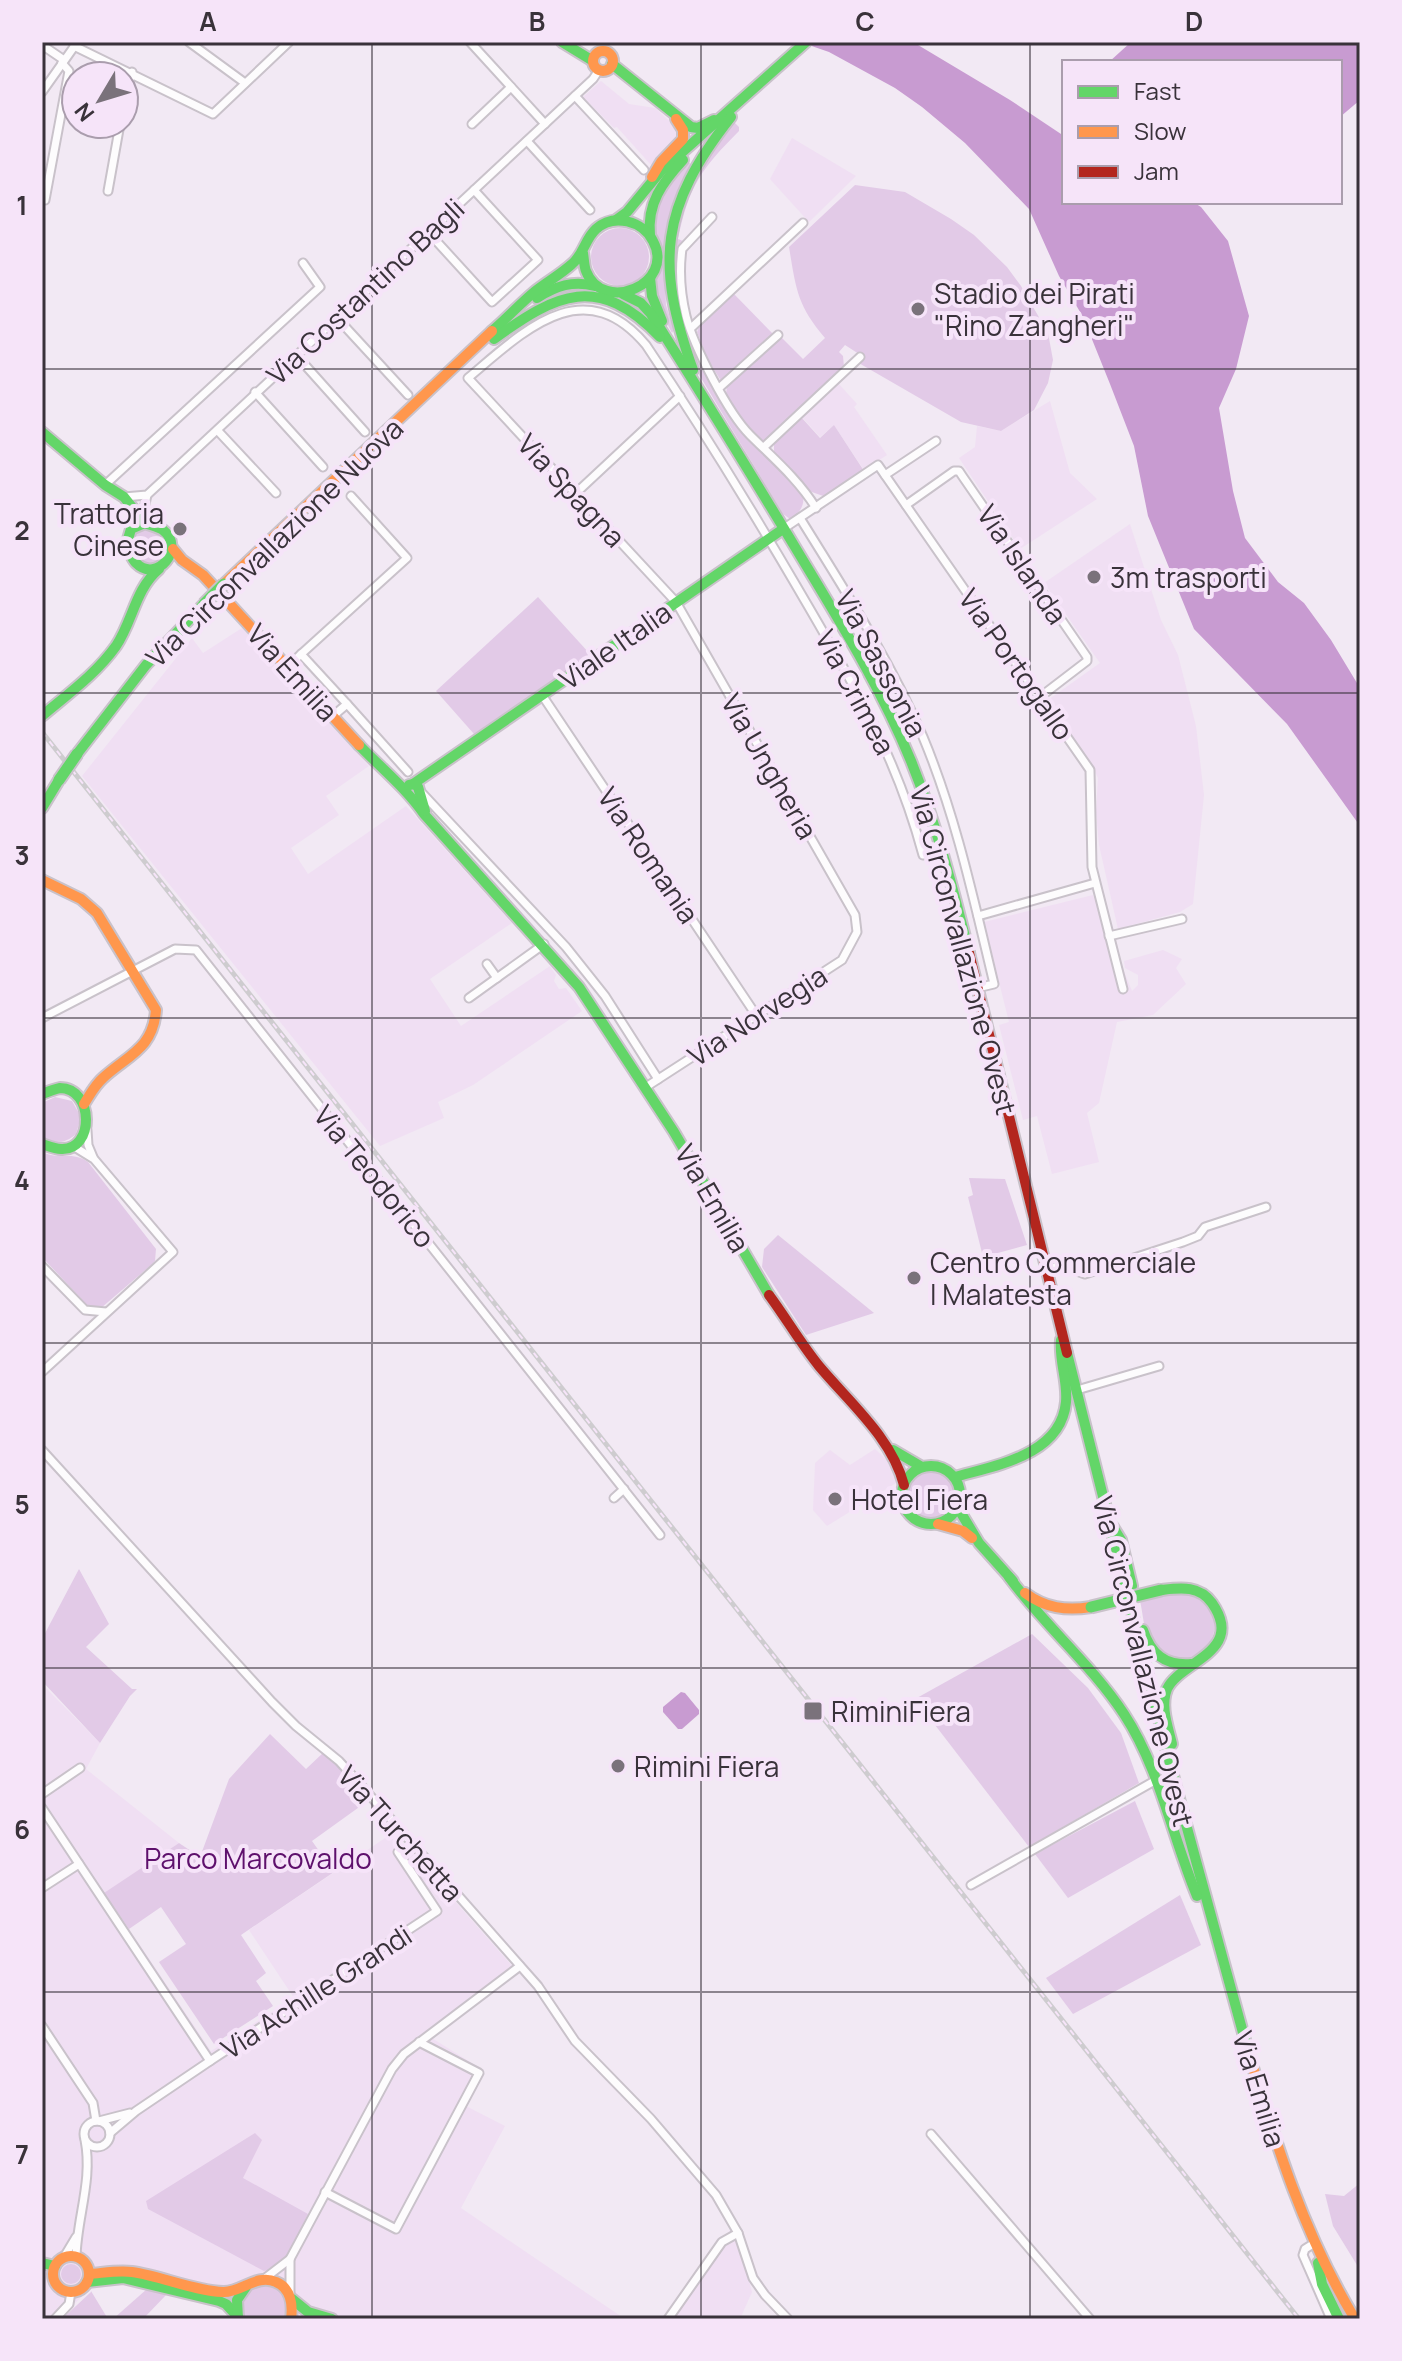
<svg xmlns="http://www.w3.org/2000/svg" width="1402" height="2361" font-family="Manrope,sans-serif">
<rect width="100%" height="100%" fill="#f2e9f4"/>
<g fill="#f0dff3">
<path d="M 601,81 L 629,104 L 655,108 L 677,128 L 679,134 L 676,143 L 652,166 L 617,127 L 614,128 L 583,97 Z"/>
<path d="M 792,138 L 856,176 L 809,222 L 770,179 Z"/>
<path d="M 837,382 L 857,404 L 854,407 L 887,455 L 864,470 L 834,425 L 820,437 L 801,416 Z"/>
<path d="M 1050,401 L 1070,473 L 1097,499 L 1020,549 L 959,458 L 975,447 L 977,426 L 1001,431 Z"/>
<path d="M 1130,524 L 1161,620 L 1178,655 L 1196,726 L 1204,795 L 1193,904 L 1180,912 L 1118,929 L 1099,845 L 1096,812 L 1098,778 L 1090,761 L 1048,700 L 1100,663 L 1044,583 Z"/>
<path d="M 242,628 L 369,766 L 326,796 L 339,815 L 291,848 L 308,874 L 406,806 L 512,923 L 430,979 L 461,1026 L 550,966 L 556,975 L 554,981 L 559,989 L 566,988 L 582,1011 L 473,1085 L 438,1102 L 444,1118 L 380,1146 L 82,776 L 192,638 L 203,653 Z"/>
<path d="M 1093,895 L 1132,991 L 1138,985 L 1138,975 L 1125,968 L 1124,961 L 1163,950 L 1182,959 L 1176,968 L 1186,984 L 1153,1015 L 1117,1022 L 1099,1103 L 1087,1113 L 1099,1162 L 1052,1174 L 1037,1116 L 1023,1120 L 999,1025 L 1009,1022 L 984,922 Z"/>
<path d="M 875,1449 L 893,1466 L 896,1483 L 827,1526 L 813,1510 L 815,1463 L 830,1450 L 850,1465 Z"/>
<path d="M 42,1684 L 100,1743 L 86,1769 L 179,1843 L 105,1893 L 211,2051 L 294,1998 L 249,1930 L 394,1832 L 514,1968 L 427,2035 L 483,2070 L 462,2104 L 505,2126 L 461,2208 L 625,2319 L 310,2319 L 107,2273 L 58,2319 L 42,2319 Z"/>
<path d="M 734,2225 L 752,2292 L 740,2319 L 667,2319 Z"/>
</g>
<g fill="#e2cae7">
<path d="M 734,122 L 739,127 L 739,131 C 701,169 689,186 678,239 L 683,241 L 679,249 L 684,318 L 734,420 L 744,433 L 801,490 C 807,502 801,513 790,519 L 783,514 L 698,373 L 679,330 L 672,244 L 691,178 Z"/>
<path d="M 687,161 L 691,164 L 664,263 L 666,305 L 674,330 L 672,333 L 657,304 L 652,230 L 654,203 Z"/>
<path d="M 855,185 L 905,192 L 951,219 L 974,235 L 1007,267 L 1021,286 L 1048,333 L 1053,360 L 1048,383 L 1034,410 L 1001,431 L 961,422 L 857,362 L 860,359 L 859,354 L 845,345 L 839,352 L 843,356 L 844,367 L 769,438 L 761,441 L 745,424 L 726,394 L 727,386 L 781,337 L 803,359 L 825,338 C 797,305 796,289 789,247 Z"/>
<circle cx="620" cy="257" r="29"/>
<path d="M 734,294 L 774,335 L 721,381 L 707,358 L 697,332 L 700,325 Z"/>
<path d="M 801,417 L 820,438 L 834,425 L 864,471 L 826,497 L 809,491 L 774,454 L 774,442 Z"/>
<path d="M 145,527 C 166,534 172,542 162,563 L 148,565 C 131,554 122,536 145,527 Z"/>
<path d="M 538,597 L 590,654 L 474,734 L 436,691 Z"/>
<path d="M 55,1097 L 72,1101 L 81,1117 L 76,1134 C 65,1144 53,1145 42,1136 L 42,1103 Z"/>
<path d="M 42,1152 C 58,1160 74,1151 88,1162 L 156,1249 L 155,1261 L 150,1266 L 101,1308 L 87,1305 L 42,1257 Z"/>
<path d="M 969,1178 L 1005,1179 L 1027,1245 L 983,1257 L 968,1197 L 973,1195 Z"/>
<path d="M 778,1235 L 874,1313 L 806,1335 L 762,1267 L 764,1249 Z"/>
<circle cx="931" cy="1495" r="24"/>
<path d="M 79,1569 L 109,1624 L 86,1647 L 132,1689 L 137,1689 L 130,1696 L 100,1743 L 42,1681 L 42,1639 Z"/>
<path d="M 1175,1593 C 1257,1599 1194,1702 1151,1643 C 1144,1634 1143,1613 1140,1601 Z"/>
<path d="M 1032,1634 L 1088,1688 L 1121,1733 L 1139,1783 L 1029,1847 L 915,1699 Z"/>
<path d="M 270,1734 L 306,1769 L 324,1752 L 369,1800 L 312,1841 L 334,1872 L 241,1935 L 266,1973 L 256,1981 L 273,2006 L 214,2044 L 159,1962 L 186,1944 L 161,1907 L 129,1929 L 104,1893 L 179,1843 L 200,1857 L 229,1779 Z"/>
<path d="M 1135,1801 L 1154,1849 L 1068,1898 L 1035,1854 Z"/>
<path d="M 1180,1895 L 1201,1945 L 1073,2014 L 1046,1978 Z"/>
<path d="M 255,2133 L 262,2140 L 243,2178 L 308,2214 C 298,2233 288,2267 264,2271 L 148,2209 L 146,2201 Z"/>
<path d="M 1360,2183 L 1360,2270 L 1333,2226 L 1325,2194 L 1344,2196 Z"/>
<circle cx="71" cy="2274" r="10"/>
<path d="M 265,2285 C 283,2288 292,2301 285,2319 L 245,2319 C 239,2302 246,2288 265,2285 Z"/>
<path d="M 147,2289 L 167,2294 L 143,2319 L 113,2319 Z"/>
<path d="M 91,2291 L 108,2319 L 62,2319 L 91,2292 Z"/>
</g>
<g fill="#c89bd1">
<path d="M 800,42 L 913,42 L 1010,100 L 1064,136 L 1064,202 L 1193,202 L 1201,207 L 1228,241 L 1249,316 L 1236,369 L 1219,408 L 1233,491 L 1245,538 L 1278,582 L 1304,603 L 1331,640 L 1360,688 L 1360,826 L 1287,724 L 1194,629 L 1148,516 L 1134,446 L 1110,384 L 1083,317 L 1059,276 L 1029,209 L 965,143 L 922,107 L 895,88 L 829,52 Z"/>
<path d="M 1131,42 L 1360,42 L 1360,100 L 1340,117 L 1340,62 L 1109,62 Z"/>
<path d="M 681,1692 L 685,1693 L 699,1710 L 699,1714 L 682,1729 L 678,1729 L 663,1712 L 663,1707 Z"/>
</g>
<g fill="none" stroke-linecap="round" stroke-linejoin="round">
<defs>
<g id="street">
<path d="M 189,42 L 245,83"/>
<path d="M 470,42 L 545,124"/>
<path d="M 42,45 L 64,60"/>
<path d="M 74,46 L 213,114 L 289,42"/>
<path d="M 42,92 L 76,44"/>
<path d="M 575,96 L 644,170"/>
<path d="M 124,101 L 132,72"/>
<path d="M 472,124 L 511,87"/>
<path d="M 527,141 L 590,210"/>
<path d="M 108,191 L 120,124"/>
<path d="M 42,200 L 45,200 L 69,71 L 62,63"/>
<path d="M 712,217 L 682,249 C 679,271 681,295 686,316 C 694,347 728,413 750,435 C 773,458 798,479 816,508"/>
<path d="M 429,233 L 492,302 L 538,260 L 474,190"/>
<path d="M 338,319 L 408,395"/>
<path d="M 691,328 L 803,223"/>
<path d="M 296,355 L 365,432"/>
<path d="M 719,388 L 778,335"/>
<path d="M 255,392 L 323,467"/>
<path d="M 218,431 L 276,493"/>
<path d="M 764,447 L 860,357"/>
<path d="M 885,475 L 936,441"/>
<path d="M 105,485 L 320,287 L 303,263"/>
<path d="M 576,493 L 680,396"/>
<path d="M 147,495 L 144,509 L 150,519"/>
<path d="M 124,497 L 147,495 L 160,483 L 593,79 L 599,70"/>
<path d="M 906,505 L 954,471 L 959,471 L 963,477 L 1087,657 L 1087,661 L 1040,697"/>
<path d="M 800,518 C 844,589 890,660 923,737 C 956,816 974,901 994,984 L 977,988"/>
<path d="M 783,529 L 878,465 L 1090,770 L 1092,867 L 1123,989"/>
<path d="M 301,654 L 347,704"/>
<path d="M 288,666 L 407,558 L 351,496"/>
<path d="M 542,695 L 756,1015"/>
<path d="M 333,716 L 347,704 L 408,772"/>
<path d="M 421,792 L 566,947 L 605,996 L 658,1079"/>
<path d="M 978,916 L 1095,883"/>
<path d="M 1109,936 L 1182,919"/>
<path d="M 487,964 L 497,978"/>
<path d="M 469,998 L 544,944"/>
<path d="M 42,1018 L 175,949 L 196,950 L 660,1535"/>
<path d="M 646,1087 L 842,960 L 857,932 L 855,915 L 676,602 L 468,378 C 523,332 583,270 646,345 C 699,424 749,505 797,587 C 850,678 895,751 923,855"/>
<path d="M 87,1130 L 88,1145 L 93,1157"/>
<path d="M 42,1266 L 85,1310 L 106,1312"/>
<path d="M 1047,1269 L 1061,1265 L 1085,1274 L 1183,1242 L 1198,1236 L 1205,1227 L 1266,1207"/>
<path d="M 42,1372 L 173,1252 L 94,1159 L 73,1146"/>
<path d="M 1077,1390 L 1159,1366"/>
<path d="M 42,1450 L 272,1702 L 296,1726 L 339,1761 L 359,1783 L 538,1986 L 575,2041 L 651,2119 L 716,2195 L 738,2233 L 753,2278 L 765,2295 L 788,2319"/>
<path d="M 614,1498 L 624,1489"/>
<path d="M 42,1794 L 80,1768"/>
<path d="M 42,1808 L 210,2061"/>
<path d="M 971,1885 L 1158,1779"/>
<path d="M 42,1888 L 79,1864"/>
<path d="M 42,2026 L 93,2103 L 96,2121"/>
<path d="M 99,2121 L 130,2113"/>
<circle cx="97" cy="2134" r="13"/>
<path d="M 110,2133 L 136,2111 L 210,2061 L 437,1911 L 398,1852"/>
<path d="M 931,2134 L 1090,2319"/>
<path d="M 325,2192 L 396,2229 L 479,2073 L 419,2042"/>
<path d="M 1313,2244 L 1305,2249 L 1303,2255 L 1331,2319"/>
<path d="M 64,2257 L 76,2237"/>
<path d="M 76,2257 C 77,2217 93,2180 85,2140"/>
<path d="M 290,2259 L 290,2293"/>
<path d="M 264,2279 L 290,2259 L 392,2069 L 404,2054 L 520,1966"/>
<path d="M 55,2319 L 69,2304 L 71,2292"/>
<path d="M 668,2319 L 722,2242 L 738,2233"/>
</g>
<g id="fast">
<path d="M 562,42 L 593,61"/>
<path d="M 612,64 L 691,127 L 698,128 L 714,120"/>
<path d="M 616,220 L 627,212 L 661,171 L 806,42"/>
<path d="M 650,235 C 647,203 662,183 683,160"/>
<path d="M 650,278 L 652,296 L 662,321"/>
<path d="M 623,294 L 641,303 L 651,314 C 700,391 748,469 795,547 C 837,617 880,685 911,761 C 936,823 953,888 969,953"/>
<path d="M 537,298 C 556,286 573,280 595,286"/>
<path d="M 492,331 C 506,319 519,305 533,293 C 545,283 560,275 572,264 C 584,254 585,239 596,229 C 614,213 643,221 653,241 C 676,284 603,315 586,271 C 584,266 584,259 583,253"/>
<path d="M 494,339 C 557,293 598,273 660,337"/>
<path d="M 693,370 C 655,263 660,207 731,117"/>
<path d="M 42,432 L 105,485 L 124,497 L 139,516 L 149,523"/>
<path d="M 145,523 C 150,525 158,527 163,530 C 186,548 157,584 136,563 C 132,559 129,551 126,546 L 131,529 Z"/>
<path d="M 42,716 C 68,694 96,674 116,646 C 133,621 135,589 159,569"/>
<path d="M 359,745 C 381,768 406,788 424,814 L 579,987 L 674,1132 L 769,1295"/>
<path d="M 77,754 L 146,665 L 204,604"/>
<path d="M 413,784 L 783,529"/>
<path d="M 409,785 L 414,784 L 418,787 L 425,811"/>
<path d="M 42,808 L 59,780"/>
<path d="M 42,1094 C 47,1092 55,1089 60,1088 C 94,1088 95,1151 61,1149 C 55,1149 48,1146 42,1144"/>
<path d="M 1067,1353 L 1178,1795 L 1248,2051"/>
<path d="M 893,1450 L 922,1467"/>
<circle cx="931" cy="1495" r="29"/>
<path d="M 955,1477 C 997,1465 1061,1455 1066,1402 C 1068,1381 1059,1361 1061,1340"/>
<path d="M 958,1508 L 979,1543 L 1013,1581"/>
<path d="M 1113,1527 L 1121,1540 L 1132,1586"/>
<path d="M 1009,1577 C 1044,1625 1091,1664 1124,1714 C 1160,1769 1172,1836 1197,1896"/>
<path d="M 1161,1590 C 1180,1588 1199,1585 1212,1603 C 1246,1652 1180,1661 1167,1689 C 1160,1706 1168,1727 1172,1744"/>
<path d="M 1143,1630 C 1151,1654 1165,1666 1191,1664"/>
<path d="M 42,2263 L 55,2266"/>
<path d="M 1318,2263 L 1322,2284 L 1339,2319"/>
<path d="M 87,2282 L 123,2278 L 219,2301 L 226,2304 L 238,2317"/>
<path d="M 292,2299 L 308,2312 L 332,2319"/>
<path d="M 238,2319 L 237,2300 L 246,2287"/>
</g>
<g id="slow">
<circle cx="603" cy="61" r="10"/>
<path d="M 652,177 L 661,162 L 683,139 L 683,130 L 676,119"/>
<path d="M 173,549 L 182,560 L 203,575 L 359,745"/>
<path d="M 224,584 L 492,331"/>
<path d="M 42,880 L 81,899 L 97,913 L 156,1010 C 153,1049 128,1055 103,1078 C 94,1086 90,1095 84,1104"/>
<path d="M 938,1524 L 963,1531 L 972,1538"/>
<path d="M 1025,1593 C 1045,1608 1066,1611 1091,1607"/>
<path d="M 1248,2051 C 1276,2144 1304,2235 1355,2319"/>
<circle cx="71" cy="2274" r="18"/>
<path d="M 89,2274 C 103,2273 119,2270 132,2272 C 161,2276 194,2291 223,2292 C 241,2293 257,2273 276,2282 C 291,2288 293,2305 291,2319"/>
</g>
<g id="jam">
<path d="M 969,953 L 1067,1353"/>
<path d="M 769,1295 C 786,1318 801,1344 819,1366 C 849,1402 892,1438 904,1485"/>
</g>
</defs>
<use href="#street" stroke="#c9c2ca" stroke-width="11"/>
<use href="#fast" stroke="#c9c2ca" stroke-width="14"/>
<use href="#slow" stroke="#c9c2ca" stroke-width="14"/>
<use href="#jam" stroke="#c9c2ca" stroke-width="14"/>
<use href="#street" stroke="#fdfcfd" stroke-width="7"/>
<use href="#fast" stroke="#63d668" stroke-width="10"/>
<use href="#slow" stroke="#ff974d" stroke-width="10"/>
<use href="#jam" stroke="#b3261e" stroke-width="10"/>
<defs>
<path id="rail" d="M 42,732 L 1299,2319"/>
</defs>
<use href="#rail" stroke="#cecccf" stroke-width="5"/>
<use href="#rail" stroke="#f6e4f9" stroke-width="2" stroke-dasharray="6" stroke-linecap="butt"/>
<defs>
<g id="fast-bridge">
<path d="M 204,604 L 224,584"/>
<path d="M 59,780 L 77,754"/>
<path d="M 1091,1607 L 1161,1590"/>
</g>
</defs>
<use href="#fast-bridge" stroke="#c9c2ca" stroke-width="15" stroke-linecap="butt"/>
<use href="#fast-bridge" stroke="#63d668" stroke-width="11"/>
</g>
<path fill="none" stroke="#39323a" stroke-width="2" stroke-opacity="0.55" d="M 372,42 L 372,2319M 701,42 L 701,2319M 1030,42 L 1030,2319M 42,369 L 1360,369M 42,693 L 1360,693M 42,1018 L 1360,1018M 42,1343 L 1360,1343M 42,1668 L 1360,1668M 42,1992 L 1360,1992"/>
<g fill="#7a727b" stroke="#f6e4f9" stroke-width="3">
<circle cx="918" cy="309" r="8"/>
<circle cx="180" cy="529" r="8"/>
<circle cx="1094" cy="577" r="8"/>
<circle cx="914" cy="1278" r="8"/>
<circle cx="835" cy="1499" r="8"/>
<rect x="803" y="1701" width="20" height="20" rx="4"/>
<circle cx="618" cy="1766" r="8"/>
</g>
<g text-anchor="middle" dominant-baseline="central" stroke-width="8" stroke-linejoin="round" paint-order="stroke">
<g font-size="28" fill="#39323a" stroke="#f6e4f9">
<text transform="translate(365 291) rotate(-43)">Via Costantino Bagli</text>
<text transform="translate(572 490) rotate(47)">Via Spagna</text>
<text transform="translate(274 542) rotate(-44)">Via Circonvallazione Nuova</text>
<text transform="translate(1023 564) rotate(56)">Via Islanda</text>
<text transform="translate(615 645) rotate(-35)">Viale Italia</text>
<text transform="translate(882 663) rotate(62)">Via Sassonia</text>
<text transform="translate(1017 664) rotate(55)">Via Portogallo</text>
<text transform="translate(293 672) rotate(48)">Via Emilia</text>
<text transform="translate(856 692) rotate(62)">Via Crimea</text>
<text transform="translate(770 766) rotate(60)">Via Ungheria</text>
<text transform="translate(649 855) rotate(56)">Via Romania</text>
<text transform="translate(964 950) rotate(75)">Via Circonvallazione Ovest</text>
<text transform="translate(757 1015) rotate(-33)">Via Norvegia</text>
<text transform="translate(375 1176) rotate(51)">Via Teodorico</text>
<text transform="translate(713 1198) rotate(60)">Via Emilia</text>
<text transform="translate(1144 1661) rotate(76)">Via Circonvallazione Ovest</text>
<text transform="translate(401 1833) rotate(48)">Via Turchetta</text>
<text transform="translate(316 1991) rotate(-33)">Via Achille Grandi</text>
<text transform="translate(1260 2089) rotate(73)">Via Emilia</text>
</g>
<g font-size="28" fill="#39323a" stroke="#f6e4f9" text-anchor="start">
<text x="934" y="293">Stadio dei Pirati<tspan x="934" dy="32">"Rino Zangheri"</tspan></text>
<text x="164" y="513" text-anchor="end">Trattoria<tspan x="164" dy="32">Cinese</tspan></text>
<text x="1110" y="577">3m trasporti</text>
<text x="930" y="1262">Centro Commerciale<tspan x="930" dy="32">I Malatesta</tspan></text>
<text x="851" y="1499">Hotel Fiera</text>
<text x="831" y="1711">RiminiFiera</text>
<text x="634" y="1766">Rimini Fiera</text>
</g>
<g font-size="28" fill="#5e106c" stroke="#f6e4f9">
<text x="258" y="1858">Parco Marcovaldo</text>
</g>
</g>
<rect width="1402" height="2361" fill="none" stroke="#f6e4f9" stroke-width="88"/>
<rect x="1062" y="60" width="280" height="144" fill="#f6e4f9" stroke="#aa9dad" stroke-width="2"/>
<rect x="1078" y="86" width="40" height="12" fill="#63d668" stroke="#aa9dad" stroke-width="2"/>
<text x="1134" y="100" font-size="24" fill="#39323a">Fast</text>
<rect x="1078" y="126" width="40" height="12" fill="#ff974d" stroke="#aa9dad" stroke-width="2"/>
<text x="1134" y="140" font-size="24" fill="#39323a">Slow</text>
<rect x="1078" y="166" width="40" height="12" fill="#b3261e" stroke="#aa9dad" stroke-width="2"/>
<text x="1134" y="180" font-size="24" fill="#39323a">Jam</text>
<g transform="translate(100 100) rotate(232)"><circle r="38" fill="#f6e4f9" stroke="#aa9dad" stroke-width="2"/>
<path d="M0-6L14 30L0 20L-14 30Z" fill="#7a727b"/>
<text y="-12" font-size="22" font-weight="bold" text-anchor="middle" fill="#39323a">N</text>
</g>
<rect x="44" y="44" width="1314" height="2273" fill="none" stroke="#39323a" stroke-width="3"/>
<g font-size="26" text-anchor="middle" font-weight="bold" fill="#39323a">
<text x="208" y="31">A</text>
<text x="537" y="31">B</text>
<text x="865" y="31">C</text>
<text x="1194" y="31">D</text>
<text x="22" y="215">1</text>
<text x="22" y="540">2</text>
<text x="22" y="865">3</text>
<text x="22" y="1190">4</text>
<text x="22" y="1514">5</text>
<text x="22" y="1839">6</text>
<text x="22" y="2164">7</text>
</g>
</svg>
